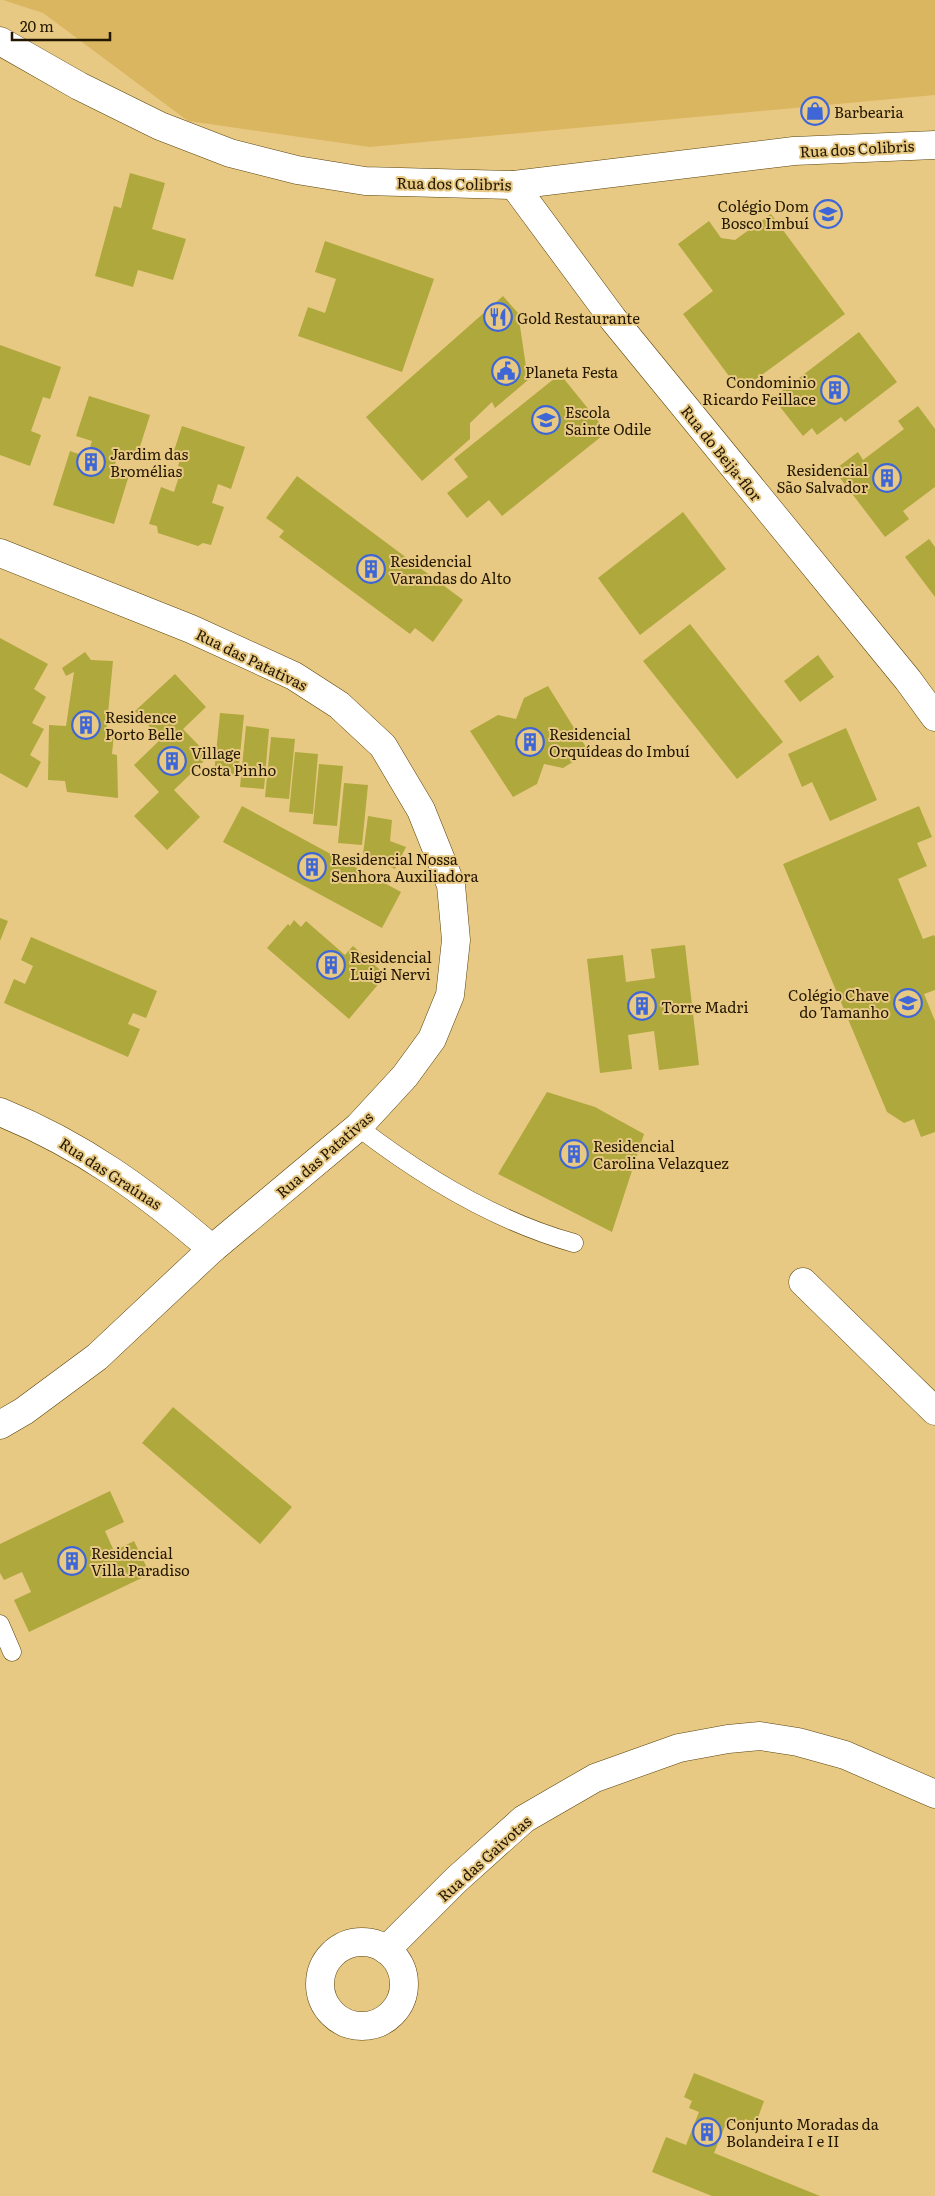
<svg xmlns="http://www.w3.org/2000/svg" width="935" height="2196" font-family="Literata,serif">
<rect width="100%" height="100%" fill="#e8c984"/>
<path fill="#dbb661" d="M 3,0 L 935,0 L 935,95 L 370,147 L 188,121 L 43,13 Z"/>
<g fill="#aea83d">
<path d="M 130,173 L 165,183 L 152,229 L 186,239 L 173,280 L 138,270 L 133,287 L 95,276 L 114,206 L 121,208 Z"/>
<path d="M 771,214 L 845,314 L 740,391 L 683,314 L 713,291 L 678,244 L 709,221 L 721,238 L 735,240 Z"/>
<path d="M 325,241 L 434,279 L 402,372 L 298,336 L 308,307 L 325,313 L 336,279 L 315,272 Z"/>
<path d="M 503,296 L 518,313 L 528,380 L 495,408 L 492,402 L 470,423 L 470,439 L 422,481 L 366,417 Z"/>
<path d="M 859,332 L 897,382 L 845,422 L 841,417 L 817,435 L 812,428 L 803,436 L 773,398 Z"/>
<path d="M 0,345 L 61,367 L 50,399 L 43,397 L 31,431 L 41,435 L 30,466 L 0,455 Z"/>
<path d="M 560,374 L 607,432 L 502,516 L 489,500 L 467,518 L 447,493 L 468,477 L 454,459 Z"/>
<path d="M 89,396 L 150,415 L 137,456 L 119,450 L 114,468 L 130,472 L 114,524 L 53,505 L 70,451 L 87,457 L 92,441 L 76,436 Z"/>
<path d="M 918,406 L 935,429 L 935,487 L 903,511 L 909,519 L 885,537 L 834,470 L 858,452 L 863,460 L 904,429 L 898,421 Z"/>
<path d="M 182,426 L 245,447 L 231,489 L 218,484 L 212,503 L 224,507 L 211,545 L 203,543 L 198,546 L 158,533 L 157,526 L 149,524 L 161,487 L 174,492 L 182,467 L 178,466 L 180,460 L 172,457 Z"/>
<path d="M 297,476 L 463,600 L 433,642 L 415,628 L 410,634 L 279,537 L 284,531 L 266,518 Z"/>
<path d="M 683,512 L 726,569 L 640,635 L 598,578 Z"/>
<path d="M 929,539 L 935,547 L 935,597 L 905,557 Z"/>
<path d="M 690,624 L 783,742 L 737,779 L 643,661 Z"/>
<path d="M 0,638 L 48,664 L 34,689 L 46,697 L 32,723 L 44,729 L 30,755 L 41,762 L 27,788 L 0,773 Z"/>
<path d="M 85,652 L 91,660 L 113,661 L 106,734 L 114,734 L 112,754 L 117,755 L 118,798 L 67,792 L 65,781 L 48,780 L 49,725 L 66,726 L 74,672 L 66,676 L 62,668 Z"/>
<path d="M 818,655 L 834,677 L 800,702 L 784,681 Z"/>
<path d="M 175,674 L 206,707 L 183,729 L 209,756 L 174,790 L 200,817 L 167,850 L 134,816 L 159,792 L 134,765 L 161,739 L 135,711 Z"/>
<path d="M 548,686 L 589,752 L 563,768 L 544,764 L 537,784 L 513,797 L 470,731 L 498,715 L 516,719 L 524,698 Z"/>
<path d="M 220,713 L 244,715 L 238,775 L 214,773 Z"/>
<path d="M 246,726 L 269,729 L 264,789 L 240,787 Z"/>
<path d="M 846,728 L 877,800 L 830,821 L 812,782 L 802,787 L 788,754 Z"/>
<path d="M 271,737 L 295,739 L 289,799 L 265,797 Z"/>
<path d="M 295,752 L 318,754 L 313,814 L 289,812 Z"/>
<path d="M 319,764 L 343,766 L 337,826 L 313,824 Z"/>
<path d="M 344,783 L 368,785 L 362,845 L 338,843 Z"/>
<path d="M 242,806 L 401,892 L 382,928 L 223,842 Z"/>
<path d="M 919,806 L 932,837 L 917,843 L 927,866 L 898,879 L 923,939 L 934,935 L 935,937 L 935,990 L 924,994 L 935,1021 L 935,1132 L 921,1137 L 914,1119 L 904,1123 L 887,1112 L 783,864 Z"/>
<path d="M 368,816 L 392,820 L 390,841 L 406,847 L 395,869 L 363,854 Z"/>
<path d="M 0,918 L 8,921 L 0,941 Z"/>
<path d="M 294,920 L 301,927 L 306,921 L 345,955 L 353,946 L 386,975 L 349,1019 L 267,948 L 288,924 L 290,926 Z"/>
<path d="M 31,937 L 157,991 L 146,1018 L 133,1013 L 128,1024 L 140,1029 L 128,1057 L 4,1003 L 14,979 L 25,984 L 33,966 L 21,960 Z"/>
<path d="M 685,945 L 699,1065 L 659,1070 L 654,1031 L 628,1035 L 632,1069 L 600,1073 L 587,959 L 623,955 L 626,982 L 655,978 L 651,949 Z"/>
<path d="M 547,1092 L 595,1107 L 644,1134 L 612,1232 L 498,1174 Z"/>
<path d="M 173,1407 L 292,1507 L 260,1544 L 142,1443 Z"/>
<path d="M 110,1491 L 124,1522 L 105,1531 L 114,1551 L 134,1541 L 150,1574 L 29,1632 L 14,1600 L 31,1592 L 22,1572 L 4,1580 L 0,1573 L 0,1544 Z"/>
<path d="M 694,2073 L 764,2101 L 756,2123 L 745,2119 L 742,2127 L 727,2121 L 714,2153 L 820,2196 L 712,2196 L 652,2172 L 666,2137 L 686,2145 L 699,2112 L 689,2108 L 692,2101 L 684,2097 Z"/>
</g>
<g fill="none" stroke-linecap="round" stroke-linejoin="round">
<defs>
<g id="service">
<path d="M 358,1127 C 423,1177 495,1221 574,1243"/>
<path d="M 0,1624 L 12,1652"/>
</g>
<g id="minor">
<path d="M 0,41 L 79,86 L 160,126 L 230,153 L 297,170 L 365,181 L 514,185 L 794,151 L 935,145"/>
<path d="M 514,185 L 613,319 L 908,680 L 935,717"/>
<path d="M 0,553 L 191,629 L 294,676 L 339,705 L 383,746 L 421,810 L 451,885 L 456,940 L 450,995 L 432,1039 L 405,1076 L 358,1127 L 212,1249 L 97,1357 L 24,1411 L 0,1425"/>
<path d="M 0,1112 C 82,1145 146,1192 212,1249"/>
<path d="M 803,1282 L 935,1411"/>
<circle cx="362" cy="1984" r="42"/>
<path d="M 386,1950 L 456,1880 L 524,1819 L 595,1778 L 679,1748 L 728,1739 L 760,1736 L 798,1742 L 845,1755 L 935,1794"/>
</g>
</defs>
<use href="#service" stroke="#59430b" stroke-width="19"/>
<use href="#minor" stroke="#59430b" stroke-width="29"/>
<use href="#service" stroke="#fff" stroke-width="18"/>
<use href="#minor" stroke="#fff" stroke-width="28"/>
</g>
<defs>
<symbol id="shop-ring" viewBox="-11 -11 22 22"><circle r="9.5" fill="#e8c984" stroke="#3e66d7" stroke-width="1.5"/><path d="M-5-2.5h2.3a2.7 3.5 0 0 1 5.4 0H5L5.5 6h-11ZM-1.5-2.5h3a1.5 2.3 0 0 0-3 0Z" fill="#3e66d7"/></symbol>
<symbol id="school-ring" viewBox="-11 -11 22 22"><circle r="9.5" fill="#e8c984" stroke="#3e66d7" stroke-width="1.5"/><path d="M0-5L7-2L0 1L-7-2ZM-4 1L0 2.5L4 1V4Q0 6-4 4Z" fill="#3e66d7"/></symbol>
<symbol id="restaurant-ring" viewBox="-11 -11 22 22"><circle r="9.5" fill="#e8c984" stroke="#3e66d7" stroke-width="1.5"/><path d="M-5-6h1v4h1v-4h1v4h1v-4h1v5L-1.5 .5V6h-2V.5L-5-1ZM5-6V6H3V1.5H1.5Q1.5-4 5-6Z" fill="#3e66d7"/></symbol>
<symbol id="civic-ring" viewBox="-11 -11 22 22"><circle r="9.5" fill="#e8c984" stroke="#3e66d7" stroke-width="1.5"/><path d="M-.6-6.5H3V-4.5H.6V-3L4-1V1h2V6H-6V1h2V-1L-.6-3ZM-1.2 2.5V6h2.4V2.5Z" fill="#3e66d7"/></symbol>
<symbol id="building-ring" viewBox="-11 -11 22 22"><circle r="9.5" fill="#e8c984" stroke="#3e66d7" stroke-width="1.5"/><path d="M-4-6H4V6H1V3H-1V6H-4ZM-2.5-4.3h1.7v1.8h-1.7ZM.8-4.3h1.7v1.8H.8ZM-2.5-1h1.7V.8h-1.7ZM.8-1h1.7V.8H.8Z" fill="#3e66d7"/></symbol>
</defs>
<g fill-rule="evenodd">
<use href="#shop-ring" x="799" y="95" width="32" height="32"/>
<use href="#school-ring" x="812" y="198" width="32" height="32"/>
<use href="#restaurant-ring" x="482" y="301" width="32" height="32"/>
<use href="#civic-ring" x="490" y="355" width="32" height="32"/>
<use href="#building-ring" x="819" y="374" width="32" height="32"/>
<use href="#school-ring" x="530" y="404" width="32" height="32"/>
<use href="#building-ring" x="75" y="446" width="32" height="32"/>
<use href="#building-ring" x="871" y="462" width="32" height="32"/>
<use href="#building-ring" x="355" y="553" width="32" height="32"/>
<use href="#building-ring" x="70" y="709" width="32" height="32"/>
<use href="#building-ring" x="514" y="726" width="32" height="32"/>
<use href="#building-ring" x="156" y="745" width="32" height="32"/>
<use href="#building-ring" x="296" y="851" width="32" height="32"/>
<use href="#building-ring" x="315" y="949" width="32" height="32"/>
<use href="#school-ring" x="892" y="987" width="32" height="32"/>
<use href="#building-ring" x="626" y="990" width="32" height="32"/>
<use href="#building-ring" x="558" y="1138" width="32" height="32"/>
<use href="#building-ring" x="56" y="1545" width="32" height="32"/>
<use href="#building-ring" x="691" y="2116" width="32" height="32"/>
</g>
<g text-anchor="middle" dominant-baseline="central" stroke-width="4" stroke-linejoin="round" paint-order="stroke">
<g font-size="15" fill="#231700" stroke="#e8c984" text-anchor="start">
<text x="834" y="111">Barbearia</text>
<text x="809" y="205" text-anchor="end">Colégio Dom<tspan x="809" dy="17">Bosco Imbuí</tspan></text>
<text x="517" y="317">Gold Restaurante</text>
<text x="525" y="371">Planeta Festa</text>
<text x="816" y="381" text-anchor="end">Condominio<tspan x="816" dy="17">Ricardo Feillace</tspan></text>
<text x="565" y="411">Escola<tspan x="565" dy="17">Sainte Odile</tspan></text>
<text x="110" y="453">Jardim das<tspan x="110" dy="17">Bromélias</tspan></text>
<text x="868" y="469" text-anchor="end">Residencial<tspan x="868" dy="17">São Salvador</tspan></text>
<text x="390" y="560">Residencial<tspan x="390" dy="17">Varandas do Alto</tspan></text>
<text x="105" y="716">Residence<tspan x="105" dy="17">Porto Belle</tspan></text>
<text x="549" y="733">Residencial<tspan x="549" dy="17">Orquídeas do Imbuí</tspan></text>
<text x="191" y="752">Village<tspan x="191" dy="17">Costa Pinho</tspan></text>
<text x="331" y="858">Residencial Nossa<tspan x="331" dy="17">Senhora Auxiliadora</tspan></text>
<text x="350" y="956">Residencial<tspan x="350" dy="17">Luigi Nervi</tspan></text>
<text x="889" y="994" text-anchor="end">Colégio Chave<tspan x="889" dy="17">do Tamanho</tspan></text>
<text x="661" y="1006">Torre Madri</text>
<text x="593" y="1145">Residencial<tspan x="593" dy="17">Carolina Velazquez</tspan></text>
<text x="91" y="1552">Residencial<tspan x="91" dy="17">Villa Paradiso</tspan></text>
<text x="726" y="2123">Conjunto Moradas da<tspan x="726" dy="17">Bolandeira I e II</tspan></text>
</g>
<g font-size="15" fill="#231700" stroke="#e8c984">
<text transform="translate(857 148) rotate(-3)">Rua dos Colibris</text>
<text transform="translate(454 183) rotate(1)">Rua dos Colibris</text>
<text transform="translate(722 453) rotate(51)">Rua do Beija-flor</text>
<text transform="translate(252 659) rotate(26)">Rua das Patativas</text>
<text transform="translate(324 1154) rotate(-41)">Rua das Patativas</text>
<text transform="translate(111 1173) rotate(33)">Rua das Graúnas</text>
<text transform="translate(484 1858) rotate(-42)">Rua das Gaivotas</text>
</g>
</g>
<path d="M12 32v8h98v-8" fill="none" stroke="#231700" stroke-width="2.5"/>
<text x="20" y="32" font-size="15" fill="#231700" stroke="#e8c984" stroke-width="4" paint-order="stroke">20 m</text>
</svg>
